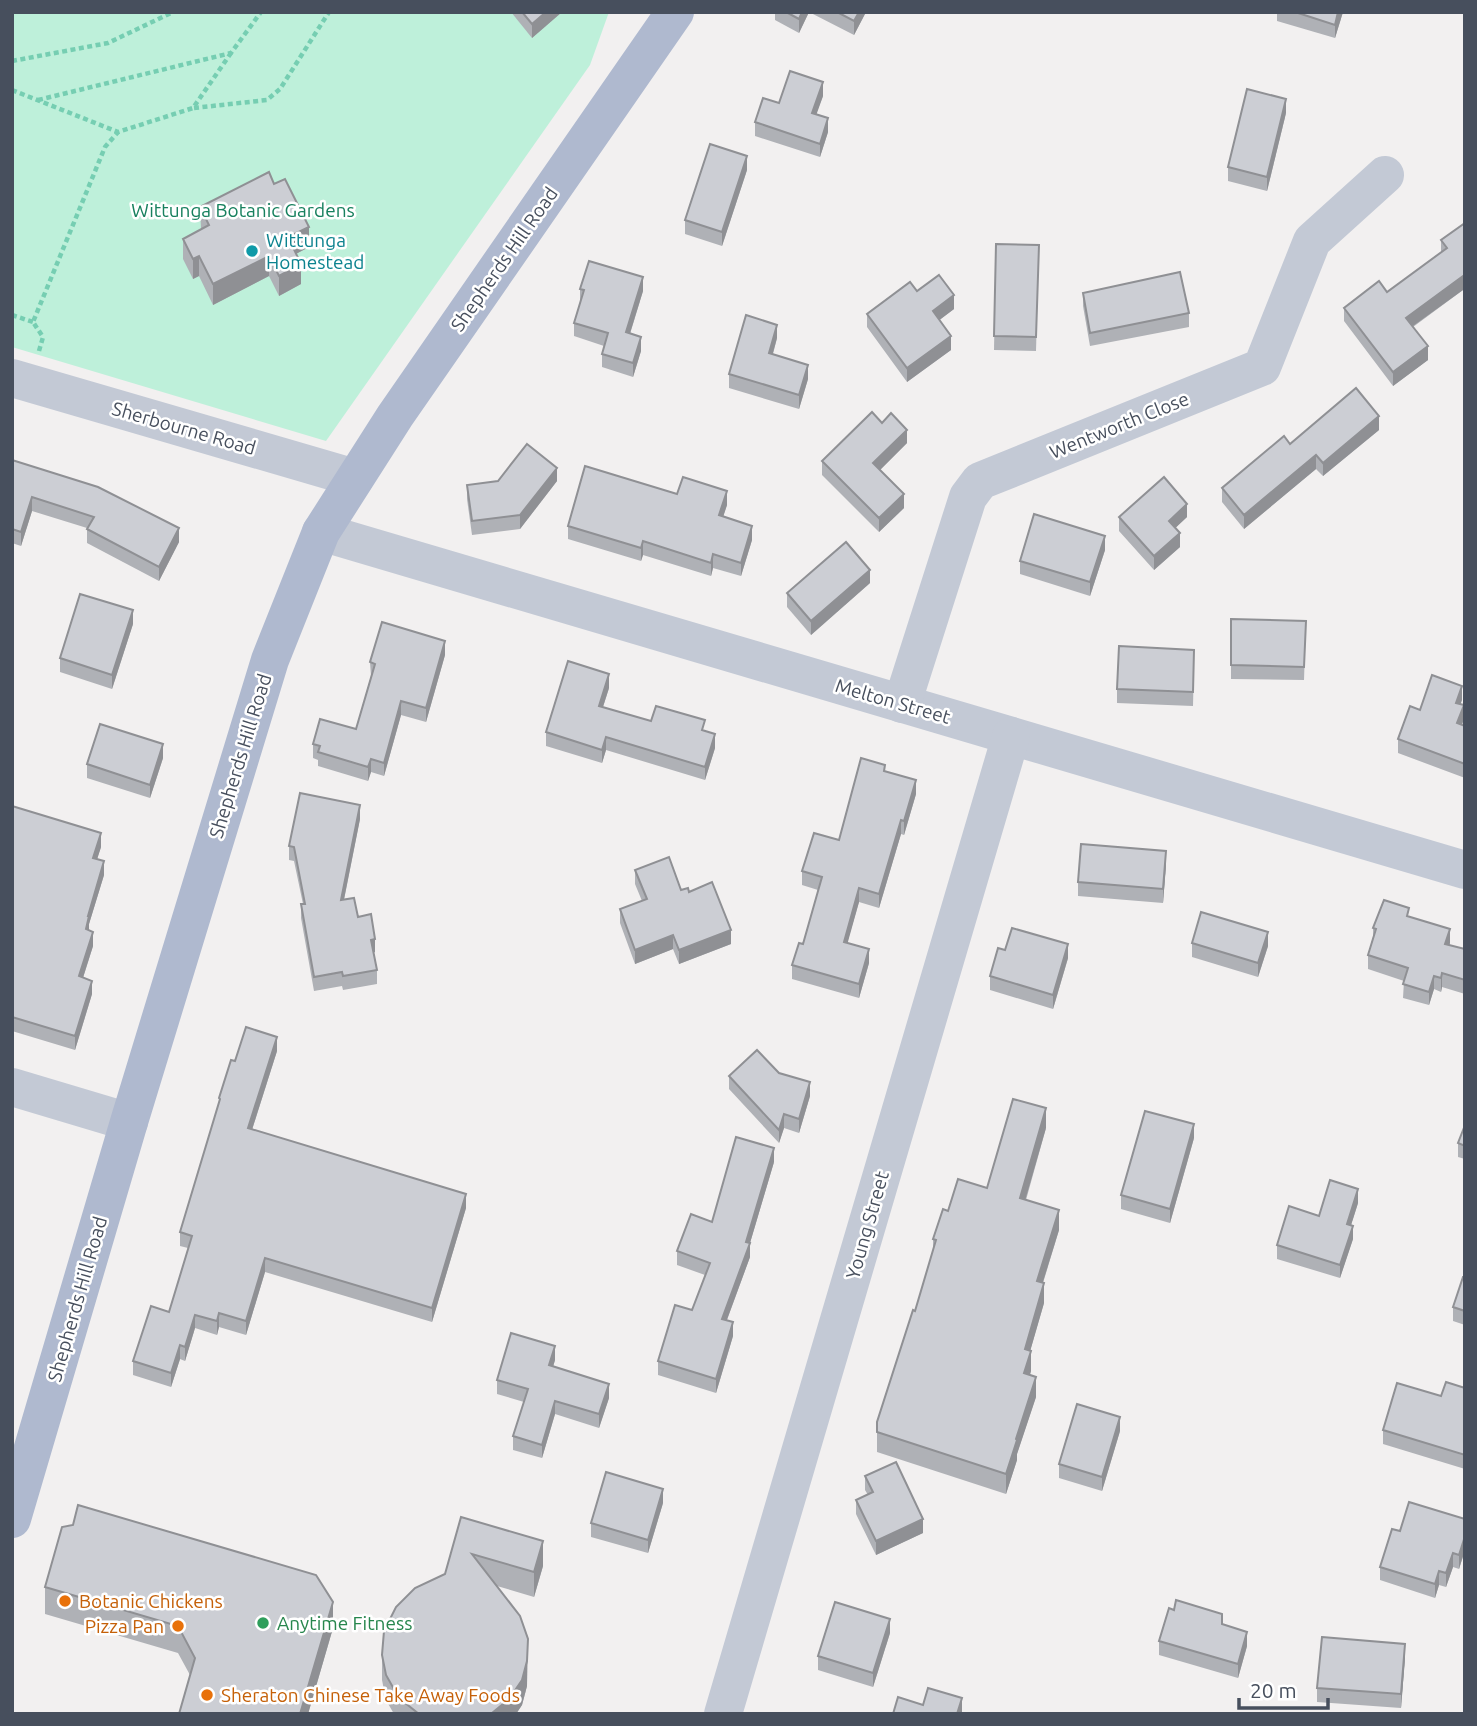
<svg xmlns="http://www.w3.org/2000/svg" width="1477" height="1726" font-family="Ubuntu,sans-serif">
<rect width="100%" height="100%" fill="#f2f0f0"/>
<path fill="#bef0da" d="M 12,12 L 609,12 L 590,65 L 326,441 L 12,347 Z"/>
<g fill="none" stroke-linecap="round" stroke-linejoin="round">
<g stroke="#76ceb2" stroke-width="4.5" stroke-dasharray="5 3.5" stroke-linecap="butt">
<path d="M 12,61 L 108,43 L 173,12"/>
<path d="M 12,90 L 118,132 L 193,108 L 231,53"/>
<path d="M 38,100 L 231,53 L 261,12"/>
<path d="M 194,108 L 267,100 L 280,89 L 329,12"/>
<path d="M 12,315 L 33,322"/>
<path d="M 39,351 L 43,337 L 33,322 L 105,147 L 118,132"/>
</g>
<g stroke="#c3c9d5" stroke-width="38">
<path d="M 12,378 L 355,478"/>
<path d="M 321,532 L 1465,870"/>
<path d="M 902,704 L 968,497 L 980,481 L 1262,367 L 1312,241 L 1385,175"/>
<path d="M 12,1087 L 129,1122"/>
<path d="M 723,1714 L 1011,736"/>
</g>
<path stroke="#afb9cf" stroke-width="38" d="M 12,1519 L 129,1122 L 270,660 L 321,532 L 395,416 L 675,12"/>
</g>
<g fill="#afb1b6">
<path d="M 511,12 L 562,12 L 532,38 Z"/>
<path d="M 775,12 L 866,12 L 854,35 L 809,12 L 799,33 L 775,20 Z"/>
<path d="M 1277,12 L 1343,12 L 1335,38 L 1277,21 Z"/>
<path d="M 823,96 L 816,114 L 828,132 L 820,157 L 755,136 L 755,122 L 779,103 Z"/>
<path d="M 1286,113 L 1267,191 L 1228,181 L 1228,167 Z"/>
<path d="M 747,170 L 722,246 L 685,234 L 685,220 Z"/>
<path d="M 200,207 L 309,247 L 296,254 L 301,284 L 279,296 L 269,276 L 213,305 L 199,276 L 193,279 L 183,259 L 183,239 L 201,229 Z"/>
<path d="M 1465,223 L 1465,292 L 1463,290 L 1413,327 L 1428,360 L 1393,386 L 1344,321 L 1344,308 L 1387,292 L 1441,252 L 1441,240 Z"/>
<path d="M 996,244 L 1039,245 L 1036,351 L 994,350 Z"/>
<path d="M 580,289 L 643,291 L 630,334 L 641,351 L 633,377 L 602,367 L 602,354 L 604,346 L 574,336 L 574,323 L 580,303 Z"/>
<path d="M 917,291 L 954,309 L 939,320 L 951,350 L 907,382 L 867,327 L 867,314 Z"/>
<path d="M 1083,293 L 1189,313 L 1189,327 L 1090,346 L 1083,306 Z"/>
<path d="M 777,338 L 773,354 L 808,379 L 799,409 L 729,388 L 729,374 Z"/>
<path d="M 882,423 L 907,443 L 880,470 L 904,508 L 879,532 L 822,475 L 822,461 Z"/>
<path d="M 1379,430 L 1323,476 L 1316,469 L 1244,529 L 1222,502 L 1222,488 L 1290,444 Z"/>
<path d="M 12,460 L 179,542 L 159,581 L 87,543 L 87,528 L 32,511 L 21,546 L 12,543 Z"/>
<path d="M 557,481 L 520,529 L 472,535 L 467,499 L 467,485 Z"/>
<path d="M 677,494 L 727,505 L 723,517 L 752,540 L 741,576 L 713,568 L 711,576 L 643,555 L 641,561 L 568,539 L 568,526 Z"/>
<path d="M 1119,517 L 1187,517 L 1175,528 L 1180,547 L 1154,570 L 1119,531 Z"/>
<path d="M 1105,550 L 1090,596 L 1020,574 L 1020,561 Z"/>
<path d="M 870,583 L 811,635 L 787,607 L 787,593 Z"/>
<path d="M 1231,619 L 1306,621 L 1304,680 L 1231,679 Z"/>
<path d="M 133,624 L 112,689 L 60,672 L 60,658 Z"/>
<path d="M 445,655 L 426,722 L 401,715 L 384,776 L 371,772 L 368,781 L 318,766 L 318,760 L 313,758 L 313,744 L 356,729 L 371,676 L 370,662 Z"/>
<path d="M 1194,663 L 1193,706 L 1117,703 L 1117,689 Z"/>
<path d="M 609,688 L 603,707 L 651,721 L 705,731 L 715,748 L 705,780 L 606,750 L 602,763 L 546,746 L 546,732 Z"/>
<path d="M 1462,700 L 1460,704 L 1464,719 L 1462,725 L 1465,726 L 1465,778 L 1398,753 L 1398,739 L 1420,710 Z"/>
<path d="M 163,758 L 150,798 L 87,778 L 87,764 Z"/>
<path d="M 885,772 L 916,794 L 904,835 L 901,834 L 879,908 L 859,902 L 847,943 L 869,963 L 859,998 L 792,979 L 792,965 L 803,944 L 818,890 L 802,885 L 802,871 L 839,840 Z"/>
<path d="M 12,806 L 101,847 L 97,859 L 104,875 L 89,924 L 89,931 L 93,946 L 83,978 L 92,994 L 75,1050 L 12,1031 Z"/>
<path d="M 360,819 L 344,900 L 358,917 L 375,952 L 373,953 L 377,970 L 377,984 L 343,990 L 342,986 L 314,991 L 301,918 L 301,904 L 303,904 L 294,861 L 289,860 L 289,846 Z"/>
<path d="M 1166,865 L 1163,903 L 1078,896 L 1078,882 Z"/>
<path d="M 635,870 L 681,890 L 689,892 L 731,944 L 679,964 L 673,949 L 635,964 L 620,923 L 620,909 L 642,901 L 635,884 Z"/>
<path d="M 1409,917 L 1450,943 L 1449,945 L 1465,949 L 1465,994 L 1442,987 L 1441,992 L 1434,989 L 1429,1005 L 1403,998 L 1404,981 L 1368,969 L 1368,955 L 1373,937 L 1373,928 Z"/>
<path d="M 1192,943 L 1268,946 L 1258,977 L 1192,957 Z"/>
<path d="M 1005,950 L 1068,958 L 1053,1009 L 990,990 L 990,976 Z"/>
<path d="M 277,1051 L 252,1130 L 466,1208 L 432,1322 L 265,1272 L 246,1335 L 219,1327 L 217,1335 L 195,1328 L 185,1361 L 180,1359 L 171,1387 L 133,1375 L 133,1361 L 169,1312 L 188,1248 L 180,1246 L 180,1232 L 219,1104 L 219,1098 L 235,1061 Z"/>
<path d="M 779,1073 L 810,1096 L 799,1133 L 784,1128 L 779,1143 L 729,1089 L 729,1076 Z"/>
<path d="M 1465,1125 L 1465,1159 L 1458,1157 L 1458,1143 Z"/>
<path d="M 1046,1128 L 1026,1200 L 1059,1230 L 1043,1283 L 1044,1303 L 1030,1351 L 1031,1371 L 1030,1375 L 1036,1397 L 1017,1454 L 1017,1460 L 1006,1494 L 877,1452 L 877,1422 L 915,1311 L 933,1250 L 933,1239 L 948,1211 L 987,1188 Z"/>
<path d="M 1194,1138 L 1170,1223 L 1121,1209 L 1121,1195 Z"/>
<path d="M 774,1162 L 750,1243 L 750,1257 L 727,1320 L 733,1336 L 716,1393 L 658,1375 L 658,1361 L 692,1310 L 705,1275 L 677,1265 L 677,1251 L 712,1222 Z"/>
<path d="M 1358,1203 L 1351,1225 L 1353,1239 L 1340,1278 L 1277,1259 L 1277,1245 L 1319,1216 Z"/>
<path d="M 1465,1277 L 1465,1325 L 1453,1321 L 1453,1307 Z"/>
<path d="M 555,1360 L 553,1367 L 609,1398 L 599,1428 L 555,1414 L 542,1458 L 513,1450 L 513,1436 L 524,1402 L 497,1394 L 497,1380 Z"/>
<path d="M 1465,1388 L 1465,1469 L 1383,1444 L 1383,1430 L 1441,1396 Z"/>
<path d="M 1120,1431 L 1102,1491 L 1059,1478 L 1059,1464 Z"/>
<path d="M 865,1476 L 923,1533 L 876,1555 L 856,1514 L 856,1500 L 868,1495 L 865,1490 Z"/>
<path d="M 663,1503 L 648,1553 L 591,1537 L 591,1523 Z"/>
<path d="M 461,1517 L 543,1566 L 534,1597 L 497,1586 L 527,1686 L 522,1705 L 516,1714 L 394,1714 L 386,1700 L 382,1680 L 382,1655 L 445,1574 Z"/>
<path d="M 1465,1519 L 1465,1550 L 1459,1569 L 1453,1567 L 1446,1587 L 1439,1585 L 1435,1598 L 1380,1580 L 1380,1567 L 1400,1531 Z"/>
<path d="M 45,1587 L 333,1628 L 308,1714 L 179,1714 L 190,1675 L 178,1653 L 45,1614 Z"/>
<path d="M 1222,1624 L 1247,1646 L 1238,1678 L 1159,1655 L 1159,1641 Z"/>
<path d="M 890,1633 L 873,1687 L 818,1670 L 818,1656 Z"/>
<path d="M 1405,1658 L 1401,1708 L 1317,1702 L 1317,1688 Z"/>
</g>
<g fill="#8f9094">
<path d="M 546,12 L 562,12 L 532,38 L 532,24 Z"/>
<path d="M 802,12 L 809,12 L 799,33 L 799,19 Z"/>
<path d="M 859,12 L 866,12 L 854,35 L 854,21 Z"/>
<path d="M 1338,12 L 1343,12 L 1335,38 L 1335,25 Z"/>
<path d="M 823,82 L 823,96 L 812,127 L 812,113 Z"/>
<path d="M 1286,99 L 1286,113 L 1267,191 L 1267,177 Z"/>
<path d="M 828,118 L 828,132 L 820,157 L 820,144 Z"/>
<path d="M 747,156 L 747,170 L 722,246 L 722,232 Z"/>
<path d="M 309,227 L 309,247 L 288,258 L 288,237 Z"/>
<path d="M 199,256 L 199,276 L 193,279 L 193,259 Z"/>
<path d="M 269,256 L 269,276 L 213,305 L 213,284 Z"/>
<path d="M 301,264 L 301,284 L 279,296 L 279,276 Z"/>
<path d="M 1463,276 L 1463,290 L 1406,331 L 1406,318 Z"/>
<path d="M 643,277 L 643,291 L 626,346 L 626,332 Z"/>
<path d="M 954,295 L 954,309 L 933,325 L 933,311 Z"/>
<path d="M 777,325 L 777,338 L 769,367 L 769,353 Z"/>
<path d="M 951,336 L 951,350 L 907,382 L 907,368 Z"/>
<path d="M 641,337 L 641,351 L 633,377 L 633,363 Z"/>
<path d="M 1428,346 L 1428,360 L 1393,386 L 1393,372 Z"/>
<path d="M 808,365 L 808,379 L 799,409 L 799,395 Z"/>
<path d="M 1379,416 L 1379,430 L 1323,476 L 1323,463 Z"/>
<path d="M 907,430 L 907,443 L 873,477 L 873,463 Z"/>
<path d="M 1316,455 L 1316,469 L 1244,529 L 1244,515 Z"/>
<path d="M 557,468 L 557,481 L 520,529 L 520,515 Z"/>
<path d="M 727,491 L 727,505 L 719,529 L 719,515 Z"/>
<path d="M 904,494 L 904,508 L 879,532 L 879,518 Z"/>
<path d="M 32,497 L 32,511 L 21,546 L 21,532 Z"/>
<path d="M 1187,504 L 1187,517 L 1169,534 L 1169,521 Z"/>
<path d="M 752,526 L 752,540 L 741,576 L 741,563 Z"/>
<path d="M 179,528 L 179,542 L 159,581 L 159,567 Z"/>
<path d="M 1180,533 L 1180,547 L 1154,570 L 1154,556 Z"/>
<path d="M 1105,536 L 1105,550 L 1090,596 L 1090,582 Z"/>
<path d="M 643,541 L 643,555 L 641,561 L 641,548 Z"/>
<path d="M 713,554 L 713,568 L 711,576 L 711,563 Z"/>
<path d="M 870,570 L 870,583 L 811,635 L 811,621 Z"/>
<path d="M 133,610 L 133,624 L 112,689 L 112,675 Z"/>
<path d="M 445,641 L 445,655 L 426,722 L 426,708 Z"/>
<path d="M 609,674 L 609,688 L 599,719 L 599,706 Z"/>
<path d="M 1462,686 L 1462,700 L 1456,717 L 1456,703 Z"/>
<path d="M 401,701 L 401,715 L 384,776 L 384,763 Z"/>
<path d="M 1464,705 L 1464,719 L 1457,737 L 1457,723 Z"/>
<path d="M 715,734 L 715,748 L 705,780 L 705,767 Z"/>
<path d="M 606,737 L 606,750 L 602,763 L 602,750 Z"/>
<path d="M 163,744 L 163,758 L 150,798 L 150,785 Z"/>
<path d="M 371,759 L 371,772 L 368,781 L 368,767 Z"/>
<path d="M 916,780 L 916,794 L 904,835 L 904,821 Z"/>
<path d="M 360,805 L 360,819 L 341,914 L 341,900 Z"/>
<path d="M 901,820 L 901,834 L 879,908 L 879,894 Z"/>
<path d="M 101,833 L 101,847 L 93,872 L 93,858 Z"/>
<path d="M 1166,851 L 1166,865 L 1163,903 L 1163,889 Z"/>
<path d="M 104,861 L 104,875 L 89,924 L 89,930 L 86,943 L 86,929 L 88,916 Z"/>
<path d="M 859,888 L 859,902 L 844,956 L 844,942 Z"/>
<path d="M 1450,929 L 1450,943 L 1445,957 L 1445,944 Z"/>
<path d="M 731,930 L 731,944 L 679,964 L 679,950 Z"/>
<path d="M 93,932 L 93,946 L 79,990 L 79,976 Z"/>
<path d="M 1268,932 L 1268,946 L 1258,977 L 1258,963 Z"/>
<path d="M 673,935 L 673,949 L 635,964 L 635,950 Z"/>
<path d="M 375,939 L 375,952 L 371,953 L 371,940 Z"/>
<path d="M 1068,944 L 1068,958 L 1053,1009 L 1053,995 Z"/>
<path d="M 869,949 L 869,963 L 859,998 L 859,984 Z"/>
<path d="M 1442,973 L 1442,987 L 1441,992 L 1441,978 Z"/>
<path d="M 1434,976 L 1434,989 L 1429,1005 L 1429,992 Z"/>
<path d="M 92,981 L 92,994 L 75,1050 L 75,1036 Z"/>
<path d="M 277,1037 L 277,1051 L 248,1142 L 248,1128 Z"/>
<path d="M 810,1082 L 810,1096 L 799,1133 L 799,1119 Z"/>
<path d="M 1046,1108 L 1046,1128 L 1020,1218 L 1020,1198 Z"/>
<path d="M 784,1114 L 784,1128 L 779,1143 L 779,1130 Z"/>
<path d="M 1194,1124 L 1194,1138 L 1170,1223 L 1170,1209 Z"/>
<path d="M 774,1148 L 774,1162 L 750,1243 L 750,1257 L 722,1333 L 722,1319 Z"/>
<path d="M 1358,1189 L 1358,1203 L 1347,1238 L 1347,1224 Z"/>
<path d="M 466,1194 L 466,1208 L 432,1322 L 432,1308 Z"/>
<path d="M 1059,1210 L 1059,1230 L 1037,1301 L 1037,1281 Z"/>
<path d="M 1353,1226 L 1353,1239 L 1340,1278 L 1340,1265 Z"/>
<path d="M 265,1258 L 265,1272 L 246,1335 L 246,1321 Z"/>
<path d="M 1044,1283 L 1044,1303 L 1025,1369 L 1025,1349 Z"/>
<path d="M 219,1313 L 219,1327 L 217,1335 L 217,1321 Z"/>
<path d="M 195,1315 L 195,1328 L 185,1361 L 185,1347 Z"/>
<path d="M 733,1322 L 733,1336 L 716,1393 L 716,1379 Z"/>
<path d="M 180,1345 L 180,1359 L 171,1387 L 171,1373 Z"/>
<path d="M 555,1346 L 555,1360 L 549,1379 L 549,1365 Z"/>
<path d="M 1031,1351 L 1031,1371 L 1024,1393 L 1024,1373 Z"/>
<path d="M 1036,1377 L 1036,1397 L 1017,1454 L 1017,1460 L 1006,1494 L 1006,1474 L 1016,1439 Z"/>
<path d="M 609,1384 L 609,1398 L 599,1428 L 599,1414 Z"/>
<path d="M 555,1401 L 555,1414 L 542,1458 L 542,1445 Z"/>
<path d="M 1120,1417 L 1120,1431 L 1102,1491 L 1102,1477 Z"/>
<path d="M 663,1489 L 663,1503 L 648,1553 L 648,1540 Z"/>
<path d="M 923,1519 L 923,1533 L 876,1555 L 876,1541 Z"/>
<path d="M 1465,1536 L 1465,1550 L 1459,1569 L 1459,1555 Z"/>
<path d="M 543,1541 L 543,1566 L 534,1597 L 534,1572 Z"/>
<path d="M 1453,1553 L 1453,1567 L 1446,1587 L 1446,1573 Z"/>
<path d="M 1439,1571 L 1439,1585 L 1435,1598 L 1435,1584 Z"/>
<path d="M 333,1602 L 333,1628 L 308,1714 L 300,1714 Z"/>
<path d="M 890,1619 L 890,1633 L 873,1687 L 873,1673 Z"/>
<path d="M 1247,1632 L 1247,1646 L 1238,1678 L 1238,1664 Z"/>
<path d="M 528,1639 L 527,1686 L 522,1705 L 516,1714 L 491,1714 Z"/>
<path d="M 1405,1644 L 1405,1658 L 1401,1708 L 1401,1694 Z"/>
<path d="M 962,1698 L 962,1714 L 957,1714 Z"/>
</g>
<g fill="#ccced4" stroke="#8f9094" stroke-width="2">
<path d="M 522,12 L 546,12 L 532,24 Z"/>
<path d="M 786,12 L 802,12 L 799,19 Z"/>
<path d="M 837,12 L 859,12 L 854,21 Z"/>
<path d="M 1295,12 L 1338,12 L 1335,25 Z"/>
<path d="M 790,71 L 823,82 L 812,113 L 828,118 L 820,144 L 755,122 L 763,98 L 779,103 Z"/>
<path d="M 1247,89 L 1286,99 L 1267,177 L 1228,167 Z"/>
<path d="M 710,144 L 747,156 L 722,232 L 685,220 Z"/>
<path d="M 269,172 L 274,184 L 285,179 L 309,227 L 288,237 L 301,264 L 279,276 L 269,256 L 213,284 L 199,256 L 193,259 L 183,239 L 209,225 L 200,207 Z"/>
<path d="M 1465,223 L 1465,278 L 1463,276 L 1406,318 L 1428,346 L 1393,372 L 1344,308 L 1379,281 L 1387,292 L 1447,248 L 1441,240 Z"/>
<path d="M 996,244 L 1039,245 L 1036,337 L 994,336 Z"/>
<path d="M 589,261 L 643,277 L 626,332 L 641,337 L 633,363 L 602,354 L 608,333 L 574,323 L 584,290 L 580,289 Z"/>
<path d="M 1180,272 L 1189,313 L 1090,333 L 1083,293 Z"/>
<path d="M 939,275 L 954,295 L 933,311 L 951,336 L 907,368 L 867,314 L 910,282 L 917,291 Z"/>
<path d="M 746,315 L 777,325 L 769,353 L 808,365 L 799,395 L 729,374 Z"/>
<path d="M 1356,388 L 1379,416 L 1323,463 L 1316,455 L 1244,515 L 1222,488 L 1284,436 L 1290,444 Z"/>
<path d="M 872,412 L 882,423 L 891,413 L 907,430 L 873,463 L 904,494 L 879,518 L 822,461 Z"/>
<path d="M 527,444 L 557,468 L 520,515 L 472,521 L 467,485 L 498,481 Z"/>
<path d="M 12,460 L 98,487 L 179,528 L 159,567 L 87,529 L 94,517 L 32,497 L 21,532 L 12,529 Z"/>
<path d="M 585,466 L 677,494 L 683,477 L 727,491 L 719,515 L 752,526 L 741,563 L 713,554 L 711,563 L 643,541 L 641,548 L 568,526 Z"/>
<path d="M 1164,477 L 1187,504 L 1169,521 L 1180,533 L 1154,556 L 1119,517 Z"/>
<path d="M 1034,514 L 1105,536 L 1090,582 L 1020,561 Z"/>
<path d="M 846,542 L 870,570 L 811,621 L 787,593 Z"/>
<path d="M 80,594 L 133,610 L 112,675 L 60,658 Z"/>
<path d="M 1231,619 L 1306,621 L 1304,667 L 1231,665 Z"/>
<path d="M 382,622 L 445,641 L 426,708 L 401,701 L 384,763 L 371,759 L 368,767 L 318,752 L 320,746 L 313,744 L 320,719 L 356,729 L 375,664 L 370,662 Z"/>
<path d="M 1119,646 L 1194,650 L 1193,692 L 1117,689 Z"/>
<path d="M 568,661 L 609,674 L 599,706 L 651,721 L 656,706 L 705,720 L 702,730 L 715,734 L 705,767 L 606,737 L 602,750 L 546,732 Z"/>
<path d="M 1432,675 L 1462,686 L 1456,703 L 1464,705 L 1457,723 L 1465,726 L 1465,764 L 1398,739 L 1410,706 L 1420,710 Z"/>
<path d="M 100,724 L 163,744 L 150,785 L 87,764 Z"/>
<path d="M 861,758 L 885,765 L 884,771 L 916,780 L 904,821 L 901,820 L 879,894 L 859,888 L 844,942 L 869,949 L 859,984 L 792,965 L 799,943 L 803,944 L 822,877 L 802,871 L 814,833 L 839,840 Z"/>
<path d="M 300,793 L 360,805 L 341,900 L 354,898 L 358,917 L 371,914 L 375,939 L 371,940 L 377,970 L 343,976 L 342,972 L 314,977 L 301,904 L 305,904 L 294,847 L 289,846 Z"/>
<path d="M 12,806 L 101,833 L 93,858 L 104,861 L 88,916 L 89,916 L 86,929 L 93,932 L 79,976 L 92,981 L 75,1036 L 12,1017 Z"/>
<path d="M 1081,844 L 1166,851 L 1163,889 L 1078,882 Z"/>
<path d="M 669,857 L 681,890 L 688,888 L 689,892 L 712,882 L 731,930 L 679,950 L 673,935 L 635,950 L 620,909 L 647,899 L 635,870 Z"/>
<path d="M 1384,900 L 1409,908 L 1407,916 L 1450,929 L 1445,944 L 1465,949 L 1465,980 L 1442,973 L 1441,978 L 1434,976 L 1429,992 L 1403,984 L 1408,968 L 1368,955 L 1376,929 L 1373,928 Z"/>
<path d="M 1201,912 L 1268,932 L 1258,963 L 1192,943 Z"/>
<path d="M 1012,928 L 1068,944 L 1053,995 L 990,976 L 998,948 L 1005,950 Z"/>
<path d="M 246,1027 L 277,1037 L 248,1128 L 466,1194 L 432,1308 L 265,1258 L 246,1321 L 219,1313 L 217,1321 L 195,1315 L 185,1347 L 180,1345 L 171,1373 L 133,1361 L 151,1306 L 169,1312 L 192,1236 L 180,1232 L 220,1099 L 219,1098 L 231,1060 L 235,1061 Z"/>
<path d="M 757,1050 L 779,1073 L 810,1082 L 799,1119 L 784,1114 L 779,1130 L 729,1076 Z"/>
<path d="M 1013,1099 L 1046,1108 L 1020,1198 L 1059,1210 L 1037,1281 L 1044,1283 L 1025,1349 L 1031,1351 L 1024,1373 L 1036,1377 L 1016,1439 L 1017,1440 L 1006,1474 L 877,1432 L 877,1422 L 913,1310 L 915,1311 L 936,1240 L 933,1239 L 943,1209 L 948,1211 L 958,1179 L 987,1188 Z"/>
<path d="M 1145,1111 L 1194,1124 L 1170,1209 L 1121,1195 Z"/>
<path d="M 1465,1125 L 1465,1146 L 1458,1143 Z"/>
<path d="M 736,1137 L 774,1148 L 746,1242 L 750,1243 L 722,1319 L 733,1322 L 716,1379 L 658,1361 L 675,1305 L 692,1310 L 710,1263 L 677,1251 L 691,1214 L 712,1222 Z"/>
<path d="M 1330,1180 L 1358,1189 L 1347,1224 L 1353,1226 L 1340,1265 L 1277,1245 L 1289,1206 L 1319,1216 Z"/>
<path d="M 1463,1277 L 1465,1277 L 1465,1311 L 1453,1307 Z"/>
<path d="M 511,1333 L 555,1346 L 549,1365 L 609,1384 L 599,1414 L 555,1401 L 542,1445 L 513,1436 L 528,1389 L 497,1380 Z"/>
<path d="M 1446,1382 L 1465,1388 L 1465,1455 L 1383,1430 L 1397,1383 L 1441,1396 Z"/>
<path d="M 1077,1404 L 1120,1417 L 1102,1477 L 1059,1464 Z"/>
<path d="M 896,1462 L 923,1519 L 876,1541 L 856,1500 L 873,1492 L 865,1476 Z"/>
<path d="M 606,1472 L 663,1489 L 648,1540 L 591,1523 Z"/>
<path d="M 1409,1502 L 1465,1519 L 1465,1536 L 1459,1555 L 1453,1553 L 1446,1573 L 1439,1571 L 1435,1584 L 1380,1567 L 1392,1529 L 1400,1531 Z"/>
<path d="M 78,1505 L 316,1575 L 333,1602 L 300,1714 L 179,1714 L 195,1658 L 178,1626 L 45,1587 L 62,1527 L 73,1525 Z"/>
<path d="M 461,1517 L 543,1541 L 534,1572 L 472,1554 L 520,1616 L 528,1639 L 527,1661 L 522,1680 L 509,1699 L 492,1713 L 419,1714 L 399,1698 L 386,1675 L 382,1655 L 384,1631 L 396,1607 L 415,1588 L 445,1574 Z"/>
<path d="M 1176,1600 L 1222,1614 L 1222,1624 L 1247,1632 L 1238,1664 L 1159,1641 L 1169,1608 L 1174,1610 Z"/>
<path d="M 835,1602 L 890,1619 L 873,1673 L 818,1656 Z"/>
<path d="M 1322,1637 L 1405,1644 L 1401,1694 L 1317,1688 Z"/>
<path d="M 928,1688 L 962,1698 L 957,1714 L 893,1714 L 898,1697 L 923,1705 Z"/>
</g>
<circle fill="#0f9aa8" stroke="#fff" stroke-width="2.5" cx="252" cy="251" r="7"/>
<g fill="#e8710a" stroke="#fff" stroke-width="2.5">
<circle cx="65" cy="1601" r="7"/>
<circle cx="178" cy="1626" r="7"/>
<circle cx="207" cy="1695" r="7"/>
</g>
<circle fill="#2e9e5b" stroke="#fff" stroke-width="2.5" cx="263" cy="1623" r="7"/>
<g text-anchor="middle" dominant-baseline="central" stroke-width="5" stroke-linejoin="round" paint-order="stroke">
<g font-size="19" fill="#17805e" stroke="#fff">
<text x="243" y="210">Wittunga Botanic Gardens</text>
</g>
<g font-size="19" fill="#0d838f" stroke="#fff" text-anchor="start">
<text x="266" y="240">Wittunga<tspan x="266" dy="22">Homestead</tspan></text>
</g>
<g font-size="19" fill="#474f5d" stroke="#fff">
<text transform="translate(504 259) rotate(-55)">Shepherds Hill Road</text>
<text transform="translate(1119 425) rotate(-22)">Wentworth Close</text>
<text transform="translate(184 428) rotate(16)">Sherbourne Road</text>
<text transform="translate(893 701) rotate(16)">Melton Street</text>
<text transform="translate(240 756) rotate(-73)">Shepherds Hill Road</text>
<text transform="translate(867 1225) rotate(-74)">Young Street</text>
<text transform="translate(77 1299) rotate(-74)">Shepherds Hill Road</text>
</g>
<g font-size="19" fill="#c56008" stroke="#fff" text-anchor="start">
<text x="79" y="1601">Botanic Chickens</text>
<text x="164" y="1626" text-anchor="end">Pizza Pan</text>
<text x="221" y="1695">Sheraton Chinese Take Away Foods</text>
</g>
<g font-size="19" fill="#27864d" stroke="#fff" text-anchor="start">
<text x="277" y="1623">Anytime Fitness</text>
</g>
</g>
<rect width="1477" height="1726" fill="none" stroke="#474f5d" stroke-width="28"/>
<path d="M1239 1698v10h89v-10" fill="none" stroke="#474f5d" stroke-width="3.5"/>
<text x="1250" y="1698" font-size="21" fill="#474f5d" stroke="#ffffff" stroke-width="5" paint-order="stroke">20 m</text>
</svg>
